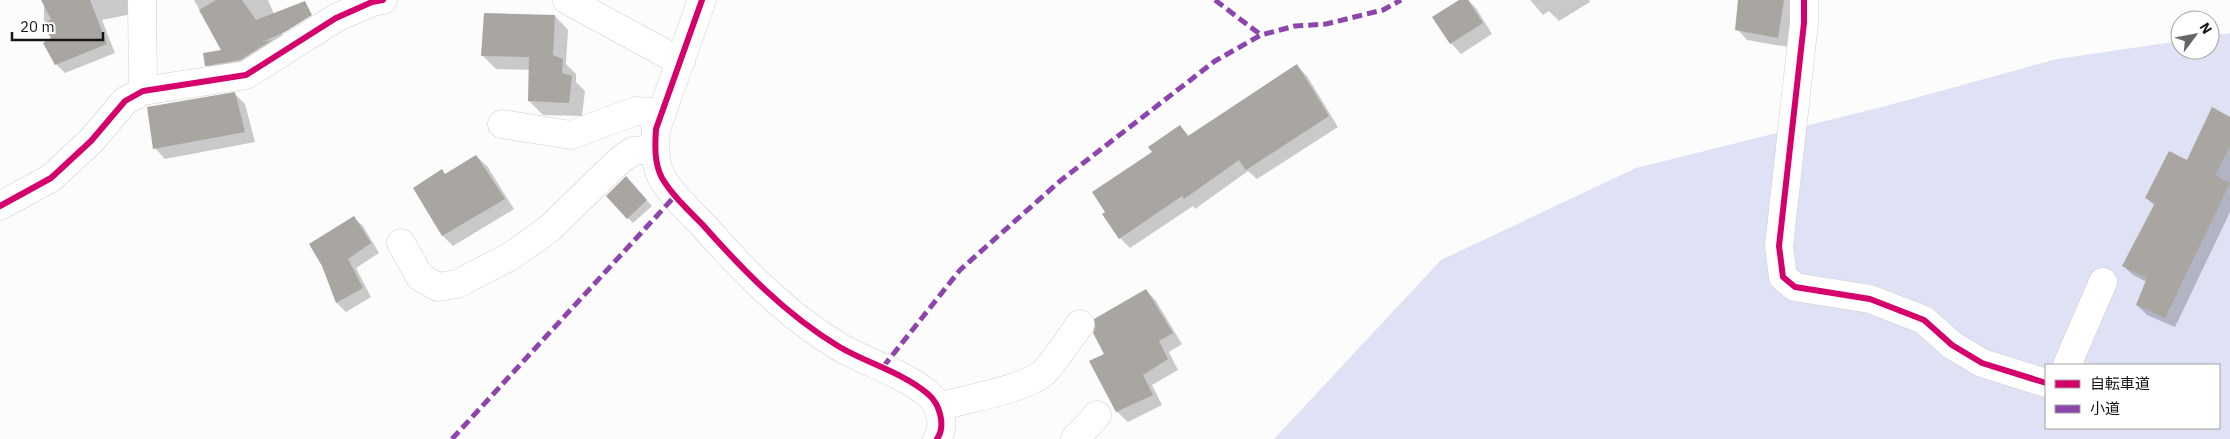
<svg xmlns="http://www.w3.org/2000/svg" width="2230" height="439" font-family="'IBM Plex Sans','Noto Sans JP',sans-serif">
<rect width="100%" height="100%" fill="#fcfcfd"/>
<path fill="#dfe1f4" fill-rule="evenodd" d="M 2230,33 L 2230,439 L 1274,439 L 1441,260 L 1636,168 L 1886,106 L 2057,59 L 2180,41 L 2180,50 L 2210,50 L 2210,36 ZM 2046,365 L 2219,365 L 2219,428 L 2046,428 Z"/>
<g fill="#0003">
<path d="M 55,0 L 132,0 L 132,14 L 102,20 L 115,53 L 65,73 L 56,64 L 52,38 L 44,20 L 44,4 Z"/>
<path d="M 194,0 L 268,0 L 287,45 L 217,75 L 206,65 L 223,51 Z"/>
<path d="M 1462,0 L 1468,0 L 1476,8 L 1492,34 L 1461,54 L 1451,43 Z"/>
<path d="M 1530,0 L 1589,0 L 1590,2 L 1559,21 L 1549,11 L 1543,15 Z"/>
<path d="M 1740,0 L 1795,0 L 1788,47 L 1747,40 L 1737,29 Z"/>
<path d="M 555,16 L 568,30 L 566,64 L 576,74 L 576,82 L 585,91 L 582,116 L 543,115 L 529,101 L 530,70 L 496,69 L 482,55 Z"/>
<path d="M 1297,66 L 1307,76 L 1338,127 L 1257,179 L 1248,171 L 1195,209 L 1193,206 L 1130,248 L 1120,238 L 1153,152 L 1180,127 L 1190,137 Z"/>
<path d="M 235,94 L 245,104 L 255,142 L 165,159 L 155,148 Z"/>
<path d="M 2230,118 L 2230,212 L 2175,327 L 2147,315 L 2137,305 L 2147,282 L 2133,275 L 2123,266 L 2155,206 L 2146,198 L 2187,162 Z"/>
<path d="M 476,156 L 487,166 L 514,209 L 453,246 L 443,236 L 414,189 L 446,175 Z"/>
<path d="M 631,183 L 652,206 L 633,223 L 628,218 Z"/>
<path d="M 354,218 L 363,226 L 379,253 L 356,268 L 371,297 L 346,312 L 337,303 L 323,265 Z"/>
<path d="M 1146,290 L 1156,301 L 1182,344 L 1169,352 L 1178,370 L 1152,385 L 1162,405 L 1128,422 L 1117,412 L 1091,362 L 1106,354 Z"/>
</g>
<g fill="#a9a5a0">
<path d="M 41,0 L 90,0 L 107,44 L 55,65 L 43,43 L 51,38 L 43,25 L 51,19 Z"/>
<path d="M 216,0 L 242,0 L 256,20 L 305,1 L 312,15 L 285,32 L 262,42 L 272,40 L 240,60 L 205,66 L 203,53 L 221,50 L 199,10 Z"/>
<path d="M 1459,0 L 1468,0 L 1483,23 L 1450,44 L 1432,17 Z"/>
<path d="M 1738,0 L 1784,0 L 1778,38 L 1735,30 Z"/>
<path d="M 484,13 L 555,15 L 553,55 L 563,59 L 562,73 L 572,76 L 569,103 L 528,101 L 529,57 L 481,56 Z"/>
<path d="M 1297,64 L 1329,116 L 1246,170 L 1239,160 L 1184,199 L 1182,196 L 1119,239 L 1102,214 L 1105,212 L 1092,192 L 1152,152 L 1148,147 L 1180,125 L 1188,136 Z"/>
<path d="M 235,92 L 245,132 L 153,149 L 147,107 Z"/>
<path d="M 2212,107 L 2230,117 L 2230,147 L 2215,175 L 2230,183 L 2165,318 L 2136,305 L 2147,278 L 2122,266 L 2155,203 L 2145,198 L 2169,151 L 2187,160 Z"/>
<path d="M 476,155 L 505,199 L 442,236 L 413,188 L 442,169 L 445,174 Z"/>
<path d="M 626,176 L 647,200 L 627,219 L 606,196 Z"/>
<path d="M 354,216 L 371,243 L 348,259 L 363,288 L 336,303 L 322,266 L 309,244 Z"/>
<path d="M 1146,289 L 1173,333 L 1159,341 L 1168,359 L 1143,375 L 1153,395 L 1116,412 L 1089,361 L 1104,354 L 1093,333 L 1095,326 L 1094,319 Z"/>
</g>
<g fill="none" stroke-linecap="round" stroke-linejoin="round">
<defs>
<g id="street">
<path d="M 142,0 L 143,91"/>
<path d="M 567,0 L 681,62"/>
<path d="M 702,0 L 656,129 C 655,145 654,163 662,178 C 672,195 688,210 702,224 C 742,269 785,314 838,346 C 866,363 902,372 928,394 C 940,404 946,426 937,439"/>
<path d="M 1804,0 L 1804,23 L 1779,246 L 1783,277 L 1795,287 L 1870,299 L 1924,320 L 1952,345 L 1982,363 L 2046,383"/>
<path d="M 502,124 L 571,135 L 636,111 L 662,113"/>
<path d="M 0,206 L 51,178 L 91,141 L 125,101 L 143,91 L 246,75 L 336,18 L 372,2 L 383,0"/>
<path d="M 401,243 L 420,277 L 438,287 L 457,284 L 511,256 L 549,229 L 620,160 L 633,151 L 655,149"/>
<path d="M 2067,365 L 2103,282"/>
<path d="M 939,407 C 967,398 1022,390 1042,374 C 1051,367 1071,336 1080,324"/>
<path d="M 1075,439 L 1097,415"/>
</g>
</defs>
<use href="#street" stroke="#cfcfd0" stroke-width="29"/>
<use href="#street" stroke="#fff" stroke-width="28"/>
<g stroke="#8e44ad" stroke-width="5" stroke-dasharray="10 5" stroke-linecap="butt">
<path d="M 1215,0 L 1261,35"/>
<path d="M 883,367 L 960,270 L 1060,181 L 1215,61 L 1261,35 L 1295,26 L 1326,24 L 1383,10 L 1401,0"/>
<path d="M 452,439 L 675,196"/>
</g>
<defs>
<g id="cycleway">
<path d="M 702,0 L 656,129 C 655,145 654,163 662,178 C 672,195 688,210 702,224 C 742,269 785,314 838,346 C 866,363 902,372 928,394 C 940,404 946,426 937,439"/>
<path d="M 1804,0 L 1804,23 L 1779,246 L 1783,277 L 1795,287 L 1870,299 L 1924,320 L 1952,345 L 1982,363 L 2046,383"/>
<path d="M 0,206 L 51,178 L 91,141 L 125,101 L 143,91 L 246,75 L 336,18 L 372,2 L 383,0"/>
</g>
</defs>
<use href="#cycleway" stroke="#fff" stroke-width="9"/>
<use href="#cycleway" stroke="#d6006c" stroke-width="6"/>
</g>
<rect x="2045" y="364" width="175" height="65" fill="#ffffff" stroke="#a1a1a2"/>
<rect x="2055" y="380" width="25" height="8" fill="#d6006c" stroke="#a1a1a2"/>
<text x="2090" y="389" font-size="15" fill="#141516">自転車道</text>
<rect x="2055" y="405" width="25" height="8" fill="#8e44ad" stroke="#a1a1a2"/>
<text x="2090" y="414" font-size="15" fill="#141516">小道</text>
<g transform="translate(2195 35) rotate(58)"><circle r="24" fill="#ffffff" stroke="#a1a1a2"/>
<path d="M0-4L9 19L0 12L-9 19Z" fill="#656667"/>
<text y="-8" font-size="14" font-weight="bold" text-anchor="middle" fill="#141516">N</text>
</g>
<path d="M12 32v8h91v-8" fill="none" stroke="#141516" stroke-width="2.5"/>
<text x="20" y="32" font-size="15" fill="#141516" stroke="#ffffff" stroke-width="4" paint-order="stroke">20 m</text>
</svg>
